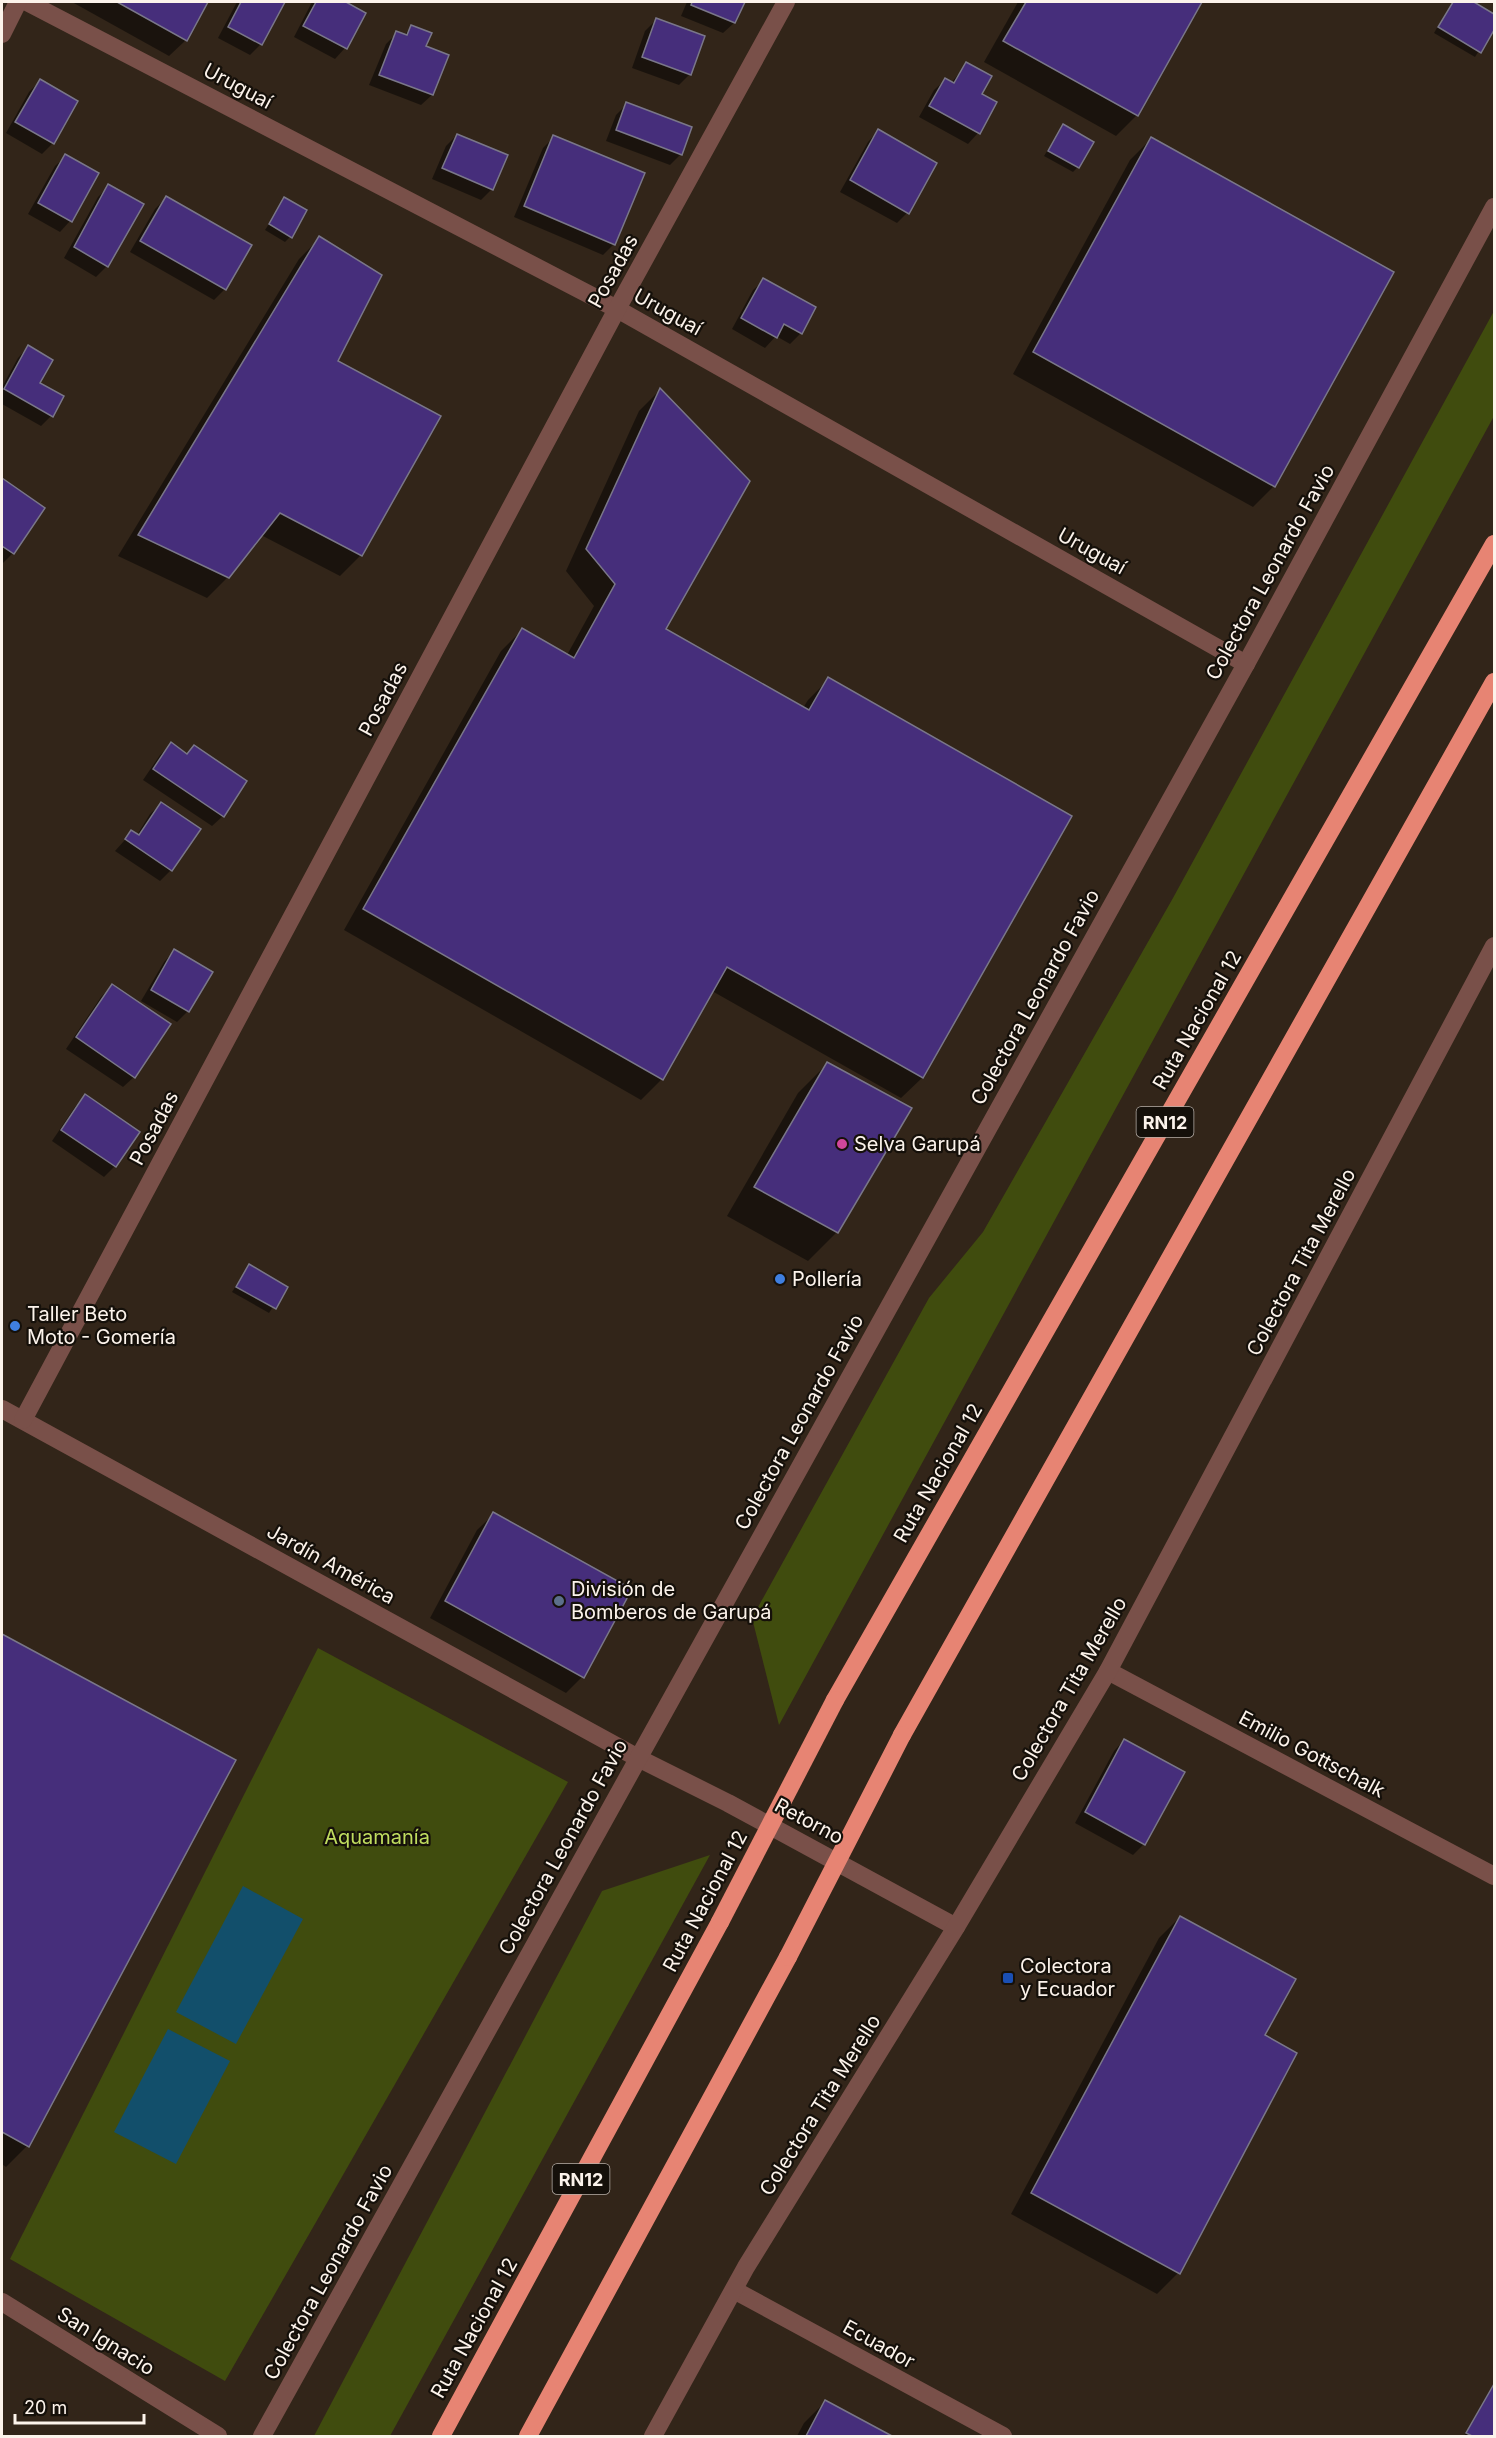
<svg xmlns="http://www.w3.org/2000/svg" width="1496" height="2438" font-family="Inter,sans-serif">
<rect width="100%" height="100%" fill="#322519"/>
<g fill="#404c0e">
<path d="M 1494,311 L 1494,416 L 779,1725 L 752,1618 L 929,1298 L 983,1232 L 1173,898 Z"/>
<path d="M 318,1648 L 568,1782 L 225,2381 L 10,2259 Z"/>
<path d="M 710,1855 L 390,2436 L 314,2436 L 602,1891 Z"/>
</g>
<g fill="#124f6b">
<path d="M 243,1886 L 303,1919 L 236,2044 L 176,2012 Z"/>
<path d="M 168,2029 L 230,2061 L 176,2164 L 114,2132 Z"/>
</g>
<g fill="#0007">
<path d="M 72,2 L 207,2 L 186,40 L 169,56 Z"/>
<path d="M 237,2 L 283,2 L 261,44 L 250,55 L 218,38 Z"/>
<path d="M 312,2 L 343,2 L 364,13 L 345,48 L 335,59 L 294,37 Z"/>
<path d="M 687,2 L 743,2 L 734,23 L 723,33 L 681,16 Z"/>
<path d="M 1018,2 L 1200,2 L 1137,115 L 1116,136 L 984,62 Z"/>
<path d="M 1452,2 L 1471,2 L 1494,16 L 1494,27 L 1475,57 L 1434,33 Z"/>
<path d="M 656,20 L 690,74 L 679,85 L 632,68 L 645,31 Z"/>
<path d="M 412,27 L 424,47 L 447,56 L 432,95 L 421,105 L 369,85 L 386,44 L 397,33 L 403,36 Z"/>
<path d="M 967,64 L 980,94 L 995,103 L 978,133 L 968,144 L 919,117 L 934,90 L 945,80 L 951,83 Z"/>
<path d="M 40,81 L 53,143 L 42,154 L 6,133 L 29,92 Z"/>
<path d="M 627,104 L 681,154 L 670,165 L 606,141 L 616,115 Z"/>
<path d="M 1063,126 L 1078,167 L 1073,172 L 1044,156 Z"/>
<path d="M 878,131 L 907,213 L 897,223 L 840,192 L 868,142 Z"/>
<path d="M 457,135 L 492,189 L 481,200 L 432,179 L 446,146 Z"/>
<path d="M 554,137 L 614,244 L 603,255 L 514,217 L 543,148 Z"/>
<path d="M 1151,139 L 1274,486 L 1253,507 L 1013,374 L 1130,160 Z"/>
<path d="M 66,156 L 70,221 L 60,232 L 28,214 L 55,166 Z"/>
<path d="M 109,186 L 107,266 L 96,277 L 64,258 L 98,197 Z"/>
<path d="M 166,198 L 225,289 L 214,300 L 130,252 L 155,209 Z"/>
<path d="M 285,199 L 290,237 L 285,242 L 265,230 Z"/>
<path d="M 320,238 L 361,555 L 340,576 L 261,535 L 228,577 L 207,598 L 118,556 L 299,259 Z"/>
<path d="M 764,280 L 801,333 L 790,344 L 776,336 L 765,348 L 732,329 L 753,290 Z"/>
<path d="M 28,347 L 38,383 L 51,416 L 41,426 L 2,404 L 2,387 L 18,358 Z"/>
<path d="M 660,390 L 664,630 L 803,708 L 808,700 L 829,679 L 1070,816 L 922,1078 L 901,1098 L 712,991 L 662,1079 L 641,1100 L 344,930 L 501,651 L 522,630 L 567,655 L 594,606 L 566,571 L 639,411 Z"/>
<path d="M 2,480 L 43,508 L 13,553 L 2,564 Z"/>
<path d="M 171,744 L 186,754 L 194,746 L 223,816 L 212,826 L 143,780 L 160,755 Z"/>
<path d="M 161,804 L 198,830 L 171,870 L 160,881 L 115,851 L 132,832 L 137,835 L 150,814 Z"/>
<path d="M 174,951 L 188,1011 L 177,1022 L 141,1001 L 164,962 Z"/>
<path d="M 112,986 L 134,1077 L 123,1087 L 66,1049 L 101,997 Z"/>
<path d="M 827,1064 L 837,1232 L 808,1261 L 727,1216 L 798,1093 Z"/>
<path d="M 85,1096 L 115,1166 L 104,1177 L 52,1141 L 75,1107 Z"/>
<path d="M 249,1266 L 286,1287 L 269,1313 L 232,1292 Z"/>
<path d="M 494,1514 L 582,1677 L 566,1693 L 430,1618 L 477,1530 Z"/>
<path d="M 2,1635 L 234,1761 L 27,2146 L 6,2167 L 2,2164 Z"/>
<path d="M 1124,1740 L 1144,1844 L 1133,1855 L 1075,1823 L 1114,1751 Z"/>
<path d="M 1180,1917 L 1263,2036 L 1178,2273 L 1157,2294 L 1011,2214 L 1159,1938 Z"/>
<path d="M 1494,2383 L 1494,2436 L 1464,2436 Z"/>
<path d="M 825,2402 L 889,2436 L 797,2436 L 804,2423 Z"/>
</g>
<g fill="#462e7b" stroke="#7a7789" stroke-width="1.5">
<path d="M 117,2 L 208,2 L 187,41 Z"/>
<path d="M 241,2 L 285,2 L 262,45 L 228,27 Z"/>
<path d="M 316,2 L 346,2 L 366,13 L 347,49 L 303,26 Z"/>
<path d="M 692,2 L 745,2 L 735,23 L 691,5 Z"/>
<path d="M 1026,2 L 1202,2 L 1138,116 L 1003,41 Z"/>
<path d="M 1453,2 L 1474,2 L 1494,14 L 1494,30 L 1481,53 L 1438,27 Z"/>
<path d="M 656,18 L 705,36 L 691,75 L 642,57 Z"/>
<path d="M 411,25 L 432,33 L 426,46 L 449,55 L 433,95 L 379,75 L 396,31 L 407,35 Z"/>
<path d="M 966,62 L 992,76 L 982,94 L 997,102 L 980,134 L 929,106 L 945,78 L 954,83 Z"/>
<path d="M 40,79 L 78,101 L 54,144 L 15,122 Z"/>
<path d="M 626,102 L 692,127 L 682,155 L 616,130 Z"/>
<path d="M 1063,124 L 1094,142 L 1079,168 L 1048,151 Z"/>
<path d="M 878,129 L 937,163 L 909,214 L 850,180 Z"/>
<path d="M 457,134 L 508,155 L 493,190 L 442,168 Z"/>
<path d="M 553,135 L 645,173 L 615,245 L 524,206 Z"/>
<path d="M 1151,137 L 1394,272 L 1275,487 L 1033,352 Z"/>
<path d="M 65,154 L 99,173 L 72,222 L 38,203 Z"/>
<path d="M 108,184 L 144,204 L 108,267 L 74,247 Z"/>
<path d="M 166,196 L 252,245 L 226,290 L 140,241 Z"/>
<path d="M 284,197 L 307,210 L 292,238 L 269,224 Z"/>
<path d="M 319,236 L 382,275 L 338,361 L 441,416 L 362,556 L 280,513 L 229,578 L 138,535 Z"/>
<path d="M 763,278 L 816,307 L 802,334 L 784,324 L 777,338 L 741,318 Z"/>
<path d="M 28,345 L 53,360 L 40,383 L 64,396 L 53,417 L 4,389 Z"/>
<path d="M 660,388 L 750,481 L 666,629 L 809,710 L 828,677 L 1072,816 L 923,1078 L 727,967 L 663,1080 L 363,909 L 522,628 L 574,658 L 615,584 L 586,549 Z"/>
<path d="M 2,478 L 45,508 L 14,554 L 2,546 Z"/>
<path d="M 171,742 L 187,754 L 194,745 L 247,781 L 224,817 L 153,769 Z"/>
<path d="M 161,802 L 201,829 L 172,871 L 125,839 L 131,830 L 139,835 Z"/>
<path d="M 174,949 L 213,972 L 189,1012 L 151,990 Z"/>
<path d="M 112,984 L 171,1024 L 135,1078 L 76,1037 Z"/>
<path d="M 827,1062 L 912,1108 L 838,1233 L 754,1187 Z"/>
<path d="M 85,1094 L 140,1132 L 116,1167 L 61,1130 Z"/>
<path d="M 249,1264 L 288,1287 L 276,1309 L 236,1287 Z"/>
<path d="M 493,1512 L 632,1589 L 584,1678 L 445,1601 Z"/>
<path d="M 2,1634 L 236,1760 L 29,2147 L 2,2132 Z"/>
<path d="M 1124,1739 L 1185,1772 L 1145,1845 L 1085,1812 Z"/>
<path d="M 1180,1916 L 1296,1979 L 1265,2035 L 1297,2053 L 1180,2274 L 1031,2193 Z"/>
<path d="M 1494,2384 L 1494,2436 L 1472,2436 L 1466,2433 Z"/>
<path d="M 825,2400 L 892,2436 L 806,2436 Z"/>
</g>
<g fill="none" stroke-linecap="round" stroke-linejoin="round">
<g stroke="#795049" stroke-width="18">
<path d="M 27,2 L 617,309 L 1246,664"/>
<path d="M 2,34 L 18,2"/>
<path d="M 2,1409 L 638,1758 L 728,1803 L 956,1927"/>
<path d="M 23,1420 L 617,309 L 786,2"/>
<path d="M 1108,1671 L 1494,1876"/>
<path d="M 734,2290 L 1003,2436"/>
<path d="M 2,2302 L 218,2436"/>
<path d="M 262,2436 L 1246,664 L 1494,207"/>
<path d="M 653,2436 L 746,2267 L 956,1927 L 1108,1671 L 1494,946"/>
</g>
<g stroke="#e78473" stroke-width="18">
<path d="M 835,1700 L 1494,544"/>
<path d="M 902,1735 L 1494,682"/>
<path d="M 441,2436 L 720,1922"/>
<path d="M 528,2436 L 788,1957"/>
</g>
<g stroke="#e78473" stroke-width="18">
<path d="M 720,1922 L 835,1700"/>
<path d="M 788,1957 L 902,1735"/>
</g>
</g>
<circle fill="#d1479c" stroke="#15100a" stroke-width="2" cx="842" cy="1144" r="6"/>
<g fill="#3f7fe0" stroke="#15100a" stroke-width="2">
<circle cx="780" cy="1279" r="6"/>
<circle cx="15" cy="1326" r="6"/>
</g>
<circle fill="#5c6f8a" stroke="#15100a" stroke-width="2" cx="559" cy="1601" r="6"/>
<rect fill="#1a4fb4" stroke="#15100a" stroke-width="2" x="1002" y="1972" width="12" height="12" rx="3"/>
<g text-anchor="middle" dominant-baseline="central" stroke-width="4.5" stroke-linejoin="round" paint-order="stroke">
<g fill="#15100a" stroke="#b7afa8" stroke-width="1.5">
<rect x="1136.5" y="1107" width="57" height="30" rx="4.5"/>
<rect x="552.5" y="2164" width="57" height="30" rx="4.5"/>
</g>
<g font-size="18" font-weight="bold" fill="#fcf3eb">
<text x="1165" y="1122">RN12</text>
<text x="581" y="2179">RN12</text>
</g>
<g font-size="20" fill="#fcf3eb" stroke="#15100a">
<text transform="translate(238 86) rotate(28)">Uruguaí</text>
<text transform="translate(613 271) rotate(-61)">Posadas</text>
<text transform="translate(668 312) rotate(29)">Uruguaí</text>
<text transform="translate(1092 551) rotate(29)">Uruguaí</text>
<text transform="translate(1270 572) rotate(-61)">Colectora Leonardo Favio</text>
<text transform="translate(383 699) rotate(-62)">Posadas</text>
<text transform="translate(1035 997) rotate(-61)">Colectora Leonardo Favio</text>
<text transform="translate(1197 1020) rotate(-60)">Ruta Nacional 12</text>
<text transform="translate(154 1128) rotate(-62)">Posadas</text>
<text transform="translate(1301 1262) rotate(-62)">Colectora Tita Merello</text>
<text transform="translate(799 1422) rotate(-61)">Colectora Leonardo Favio</text>
<text transform="translate(938 1473) rotate(-60)">Ruta Nacional 12</text>
<text transform="translate(331 1564) rotate(29)">Jardín América</text>
<text transform="translate(1069 1689) rotate(-60)">Colectora Tita Merello</text>
<text transform="translate(1312 1754) rotate(28)">Emilio Gottschalk</text>
<text transform="translate(809 1821) rotate(28)">Retorno</text>
<text transform="translate(563 1847) rotate(-61)">Colectora Leonardo Favio</text>
<text transform="translate(705 1901) rotate(-62)">Ruta Nacional 12</text>
<text transform="translate(820 2105) rotate(-58)">Colectora Tita Merello</text>
<text transform="translate(328 2272) rotate(-61)">Colectora Leonardo Favio</text>
<text transform="translate(474 2328) rotate(-61)">Ruta Nacional 12</text>
<text transform="translate(106 2341) rotate(32)">San Ignacio</text>
<text transform="translate(879 2344) rotate(29)">Ecuador</text>
</g>
<g font-size="20" fill="#fcf3eb" stroke="#15100a" text-anchor="start">
<text x="854" y="1144">Selva Garupá</text>
<text x="792" y="1279">Pollería</text>
<text x="27" y="1314">Taller Beto<tspan x="27" dy="23">Moto - Gomería</tspan></text>
<text x="571" y="1589">División de<tspan x="571" dy="23">Bomberos de Garupá</tspan></text>
<text x="1020" y="1966">Colectora<tspan x="1020" dy="23">y Ecuador</tspan></text>
</g>
<g font-size="20" fill="#c0dd5f" stroke="#15100a">
<text x="377" y="1837">Aquamanía</text>
</g>
</g>
<rect width="1496" height="2438" fill="none" stroke="#fcf3eb" stroke-width="6"/>
<path d="M15 2414v9h129v-9" fill="none" stroke="#fcf3eb" stroke-width="3"/>
<text x="24" y="2414" font-size="18" fill="#fcf3eb" stroke="#15100a" stroke-width="4.5" paint-order="stroke">20 m</text>
</svg>
